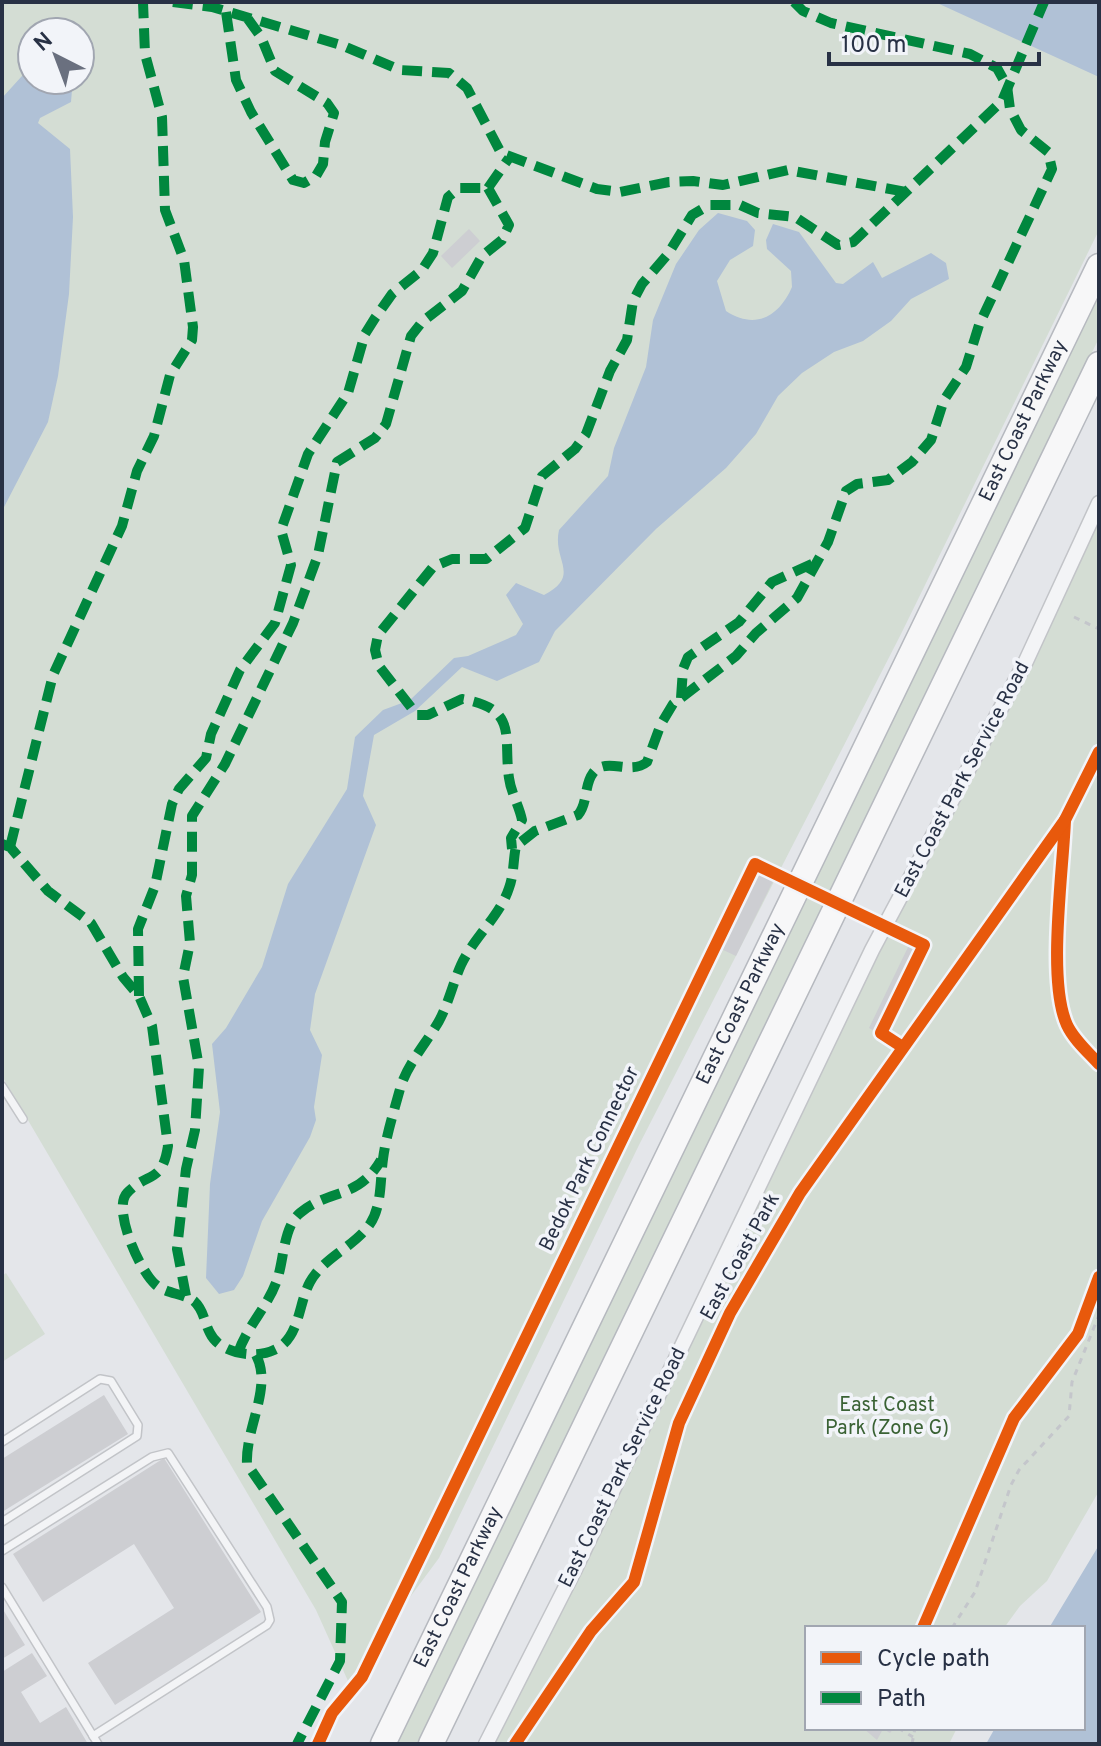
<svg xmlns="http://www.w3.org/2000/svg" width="1101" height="1746" font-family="Overpass,sans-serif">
<rect width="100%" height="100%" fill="#e4e6ea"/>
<g fill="#d4ddd4" fill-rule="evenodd">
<path d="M 2,2 L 1099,2 L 1099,230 L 901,634 L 639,1145 L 439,1558 L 348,1681 L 316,1610 L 2,1076 ZM 32,32 L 80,32 L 80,80 L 32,80 Z"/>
<path d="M 1099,294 L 1099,338 L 418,1744 L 397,1744 Z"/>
<path d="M 1099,509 L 1099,1491 L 1047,1581 L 1020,1606 L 1004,1628 L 807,1628 L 807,1728 L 957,1728 L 949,1744 L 494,1744 L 593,1546 L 888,919 Z"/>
<path d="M 6,1273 L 45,1334 L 2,1362 L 2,1276 Z"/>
</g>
<g fill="#b0c1d6">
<path d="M 935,2 L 1099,2 L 1099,77 Z"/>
<path d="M 22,76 L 59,80 L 72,90 L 71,102 L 40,118 L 38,123 L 70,149 L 73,217 L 69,294 L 58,376 L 48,422 L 2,511 L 2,98 Z"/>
<path d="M 718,213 L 747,221 L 755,230 L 753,246 L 730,260 L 717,281 L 726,311 C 755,330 779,317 792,287 L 791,271 L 767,249 L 766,240 L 773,224 L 799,232 L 836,283 L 843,284 L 873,262 L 882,278 L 931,253 L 946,263 L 949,279 L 911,299 L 891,321 L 863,341 L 834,352 L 802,373 L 778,396 L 756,434 L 726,468 L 656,529 L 555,631 L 539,662 L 497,681 L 462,667 L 415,711 L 374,735 L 363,796 L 376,825 L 315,994 L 310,1030 L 322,1055 L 314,1107 L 316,1120 L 310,1137 L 262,1221 L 243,1276 L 234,1290 L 219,1294 L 206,1278 L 210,1184 L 220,1112 L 212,1044 L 226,1028 L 262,967 L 288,884 L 347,789 L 355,737 L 383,710 L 410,700 L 454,658 L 468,656 L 516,635 L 523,624 L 506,595 L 516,583 L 544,595 C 582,575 552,561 559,530 L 608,476 L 614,448 L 646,367 L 653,320 L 676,264 L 699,230 Z"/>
<path d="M 1099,1545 L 1099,1744 L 986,1744 L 995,1728 L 1083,1728 L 1083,1628 L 1049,1628 Z"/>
</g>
<g fill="#cdced2">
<path d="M 469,229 L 480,241 L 452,268 L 441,256 Z"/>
<path d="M 761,863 L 778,871 L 736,956 L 719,948 Z"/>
<path d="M 906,929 L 931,941 L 926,951 L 922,949 L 880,1034 L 869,1028 L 910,943 L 901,939 Z"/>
<path d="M 104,1395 L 128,1434 L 2,1512 L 2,1459 Z"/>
<path d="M 164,1458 L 261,1612 L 115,1705 L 88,1663 L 174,1608 L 134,1544 L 43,1602 L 13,1554 Z"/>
<path d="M 2,1608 L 25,1645 L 2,1659 Z"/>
<path d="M 32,1653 L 47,1676 L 21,1692 L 40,1723 L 66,1707 L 88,1744 L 2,1744 L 2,1672 Z"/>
<path d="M 863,1728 L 894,1728 L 890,1733 L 883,1729 L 877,1740 Z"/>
</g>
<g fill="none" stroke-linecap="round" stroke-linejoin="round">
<defs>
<g id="lane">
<path d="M 2,1086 L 23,1119"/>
<path d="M 2,1442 L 100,1379 L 111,1381 L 138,1425 L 137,1436 L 2,1522"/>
<path d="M 2,1551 L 152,1457 L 168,1453 L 267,1607 L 270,1620 L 267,1625 L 93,1736"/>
<path d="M 2,1587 L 98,1744"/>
</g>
<path id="street" d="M 486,1744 L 574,1571 L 872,950 L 1026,661 L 1099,503"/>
<g id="highway">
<path id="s1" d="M 383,1744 L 1099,266"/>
<path d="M 431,1744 L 1099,364"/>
</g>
</defs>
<use href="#lane" stroke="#c2c4c8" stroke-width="10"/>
<use href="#street" stroke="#c2c4c8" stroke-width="17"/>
<use href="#highway" stroke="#b6b9bf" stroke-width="27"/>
<g stroke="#c4c6cb" stroke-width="3" stroke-dasharray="6 6" stroke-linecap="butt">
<path d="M 1074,617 L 1099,629"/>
<path d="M 952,1628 L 975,1592 L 1011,1485 L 1019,1470 L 1069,1416 L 1072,1382 L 1099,1315"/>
<path d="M 898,1728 L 913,1737"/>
<path d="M 912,1744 L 915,1728"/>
</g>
<use href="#lane" stroke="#f3f4f6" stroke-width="7"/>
<use href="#street" stroke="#f3f4f6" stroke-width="14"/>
<use href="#highway" stroke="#f7f7f8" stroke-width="24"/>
<g stroke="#00873e" stroke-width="10" stroke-dasharray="20 10" stroke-linecap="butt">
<path d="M 173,2 L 212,7 L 341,45 L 400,70 L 449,73 L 467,88 L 501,153 L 597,189 L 620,192 L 669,182 L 693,181 L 723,185 L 788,170 L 906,192"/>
<path d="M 226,12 L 236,80 L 251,112 L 293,180 L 304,183 L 316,176 L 323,164 L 325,142 L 334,113 L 327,103 L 275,71 L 261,37 L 248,19"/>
<path d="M 488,188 L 509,158"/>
<path d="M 681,698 L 683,669 L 688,657 L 739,622 L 772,582 L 816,562"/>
<path d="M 2,844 L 10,847 L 48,891 L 91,923 L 123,977 L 139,996 L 152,1026 L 168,1146 C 162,1184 148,1171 127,1193 C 112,1209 140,1272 156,1285 C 167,1294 182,1293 194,1301 C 204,1310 204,1322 210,1333 C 220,1354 255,1359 274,1350 C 300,1339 298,1304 310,1282 C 324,1257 354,1247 370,1224 C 382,1206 380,1180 383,1159 C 386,1136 394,1111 400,1089 C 406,1066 427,1042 439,1021 C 449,1002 453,983 461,965 C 474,937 500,916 509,888 C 514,875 513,860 516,846 L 535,831 L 578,815 C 588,803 584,785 593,773 C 606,756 630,776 647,762 L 661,724 L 673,704 L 736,656 L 756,633 L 797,598 L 828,542 L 846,491 L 857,484 L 888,480 L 912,462 L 931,440 L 944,400 L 966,367 L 979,325 L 1052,169 L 1048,152 L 1021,130 L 1010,109 L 1007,86 L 997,68 L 970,54 L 831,23 L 803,11 L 794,2"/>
<path d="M 10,847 L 53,675 L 122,526 L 137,471 L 154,436 L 170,375 L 192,340 L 193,327 L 184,260 L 165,210 L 162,117 L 145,54 L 143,2"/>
<path d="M 512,849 L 511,838 L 522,820 C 519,805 511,793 509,778 C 503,736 519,709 462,699 L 428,715 L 417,715 L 379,666 L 375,650 L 378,635 L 433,567 L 452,559 L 486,559 L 525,528 L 542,476 L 575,449 L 586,434 L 610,371 L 627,340 L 633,301 L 642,284 L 668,254 L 692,215 L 709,205 L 740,205 L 758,213 L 795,217 L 838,245 L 853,242 L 1002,101 L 1044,2"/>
<path d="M 139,996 L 138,929 L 155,886 L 172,804 L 179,789 L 206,758 L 211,734 L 240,670 L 275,623 L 291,565 L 281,530 L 308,454 L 348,393 L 365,334 L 375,318 L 392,294 L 422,270 L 433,253 L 448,197 L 459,188 L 488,188"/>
<path d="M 186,1296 L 177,1249 L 186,1169 L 195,1130 L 199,1067 L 183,977 L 190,943 L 186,896 L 192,875 L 192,816 L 225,764 L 293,623 L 318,555 L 337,462 L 375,438 L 386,424 L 411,336 L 422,322 L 462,291 L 482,256 L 502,240 L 509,225 L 488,188"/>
<path d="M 238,1353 C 248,1324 269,1306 278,1277 C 284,1257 284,1226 300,1213 C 330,1188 358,1200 381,1160"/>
<path d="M 256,1355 C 273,1387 245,1428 247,1464 L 342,1602 L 340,1661 L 297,1744"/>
</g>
<defs>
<g id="cycleway">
<path d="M 1065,820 C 1063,872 1047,981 1067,1025 C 1074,1040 1088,1052 1099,1064"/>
<path d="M 923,1628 L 1014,1418 L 1078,1334 L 1099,1277"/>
<path d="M 318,1744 L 332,1713 L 362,1677 L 755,864 L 924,945 L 881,1033 L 901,1046"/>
<path d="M 515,1744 L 591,1631 L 634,1582 L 679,1423 L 730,1313 L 800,1193 L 1065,820 L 1099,752"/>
</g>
</defs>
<use href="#cycleway" stroke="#f2f4f9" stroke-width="17"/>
<use href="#cycleway" stroke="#e8590c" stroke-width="12"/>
</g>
<g text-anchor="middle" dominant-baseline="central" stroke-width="7" stroke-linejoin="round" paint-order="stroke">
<g font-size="20" fill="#283145" stroke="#f2f4f9">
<text stroke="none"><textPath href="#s1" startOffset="1470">East Coast Parkway</textPath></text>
<text transform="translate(963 780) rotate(-62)">East Coast Park Service Road</text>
<text stroke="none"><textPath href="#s1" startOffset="822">East Coast Parkway</textPath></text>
<text transform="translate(590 1159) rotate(-64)">Bedok Park Connector</text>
<text transform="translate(741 1257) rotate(-61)">East Coast Park</text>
<text transform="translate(623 1468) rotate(-64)">East Coast Park Service Road</text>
<text stroke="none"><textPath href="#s1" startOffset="174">East Coast Parkway</textPath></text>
</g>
<g font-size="20" fill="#3a6234" stroke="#f2f4f9">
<text x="887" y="1406">East Coast<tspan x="887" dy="23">Park (Zone G)</tspan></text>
</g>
</g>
<rect width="1101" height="1746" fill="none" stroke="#283145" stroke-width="8"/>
<rect x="805" y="1626" width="280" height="104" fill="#f2f4f9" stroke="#a1a6b1" stroke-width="2"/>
<rect x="821" y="1652" width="40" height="12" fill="#e8590c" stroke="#a1a6b1" stroke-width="2"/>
<text x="877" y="1666" font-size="24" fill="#283145">Cycle path</text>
<rect x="821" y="1692" width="40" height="12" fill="#00873e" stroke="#a1a6b1" stroke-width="2"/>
<text x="877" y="1706" font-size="24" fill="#283145">Path</text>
<g transform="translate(56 56) rotate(318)"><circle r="38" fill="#f2f4f9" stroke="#a1a6b1" stroke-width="2"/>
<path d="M0-6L14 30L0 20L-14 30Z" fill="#6a707f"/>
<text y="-12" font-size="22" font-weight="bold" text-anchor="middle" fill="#283145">N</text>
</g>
<path d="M829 52v12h210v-12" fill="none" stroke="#283145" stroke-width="4"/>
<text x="841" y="52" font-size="24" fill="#283145" stroke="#f2f4f9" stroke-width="6" paint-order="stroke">100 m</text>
</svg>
